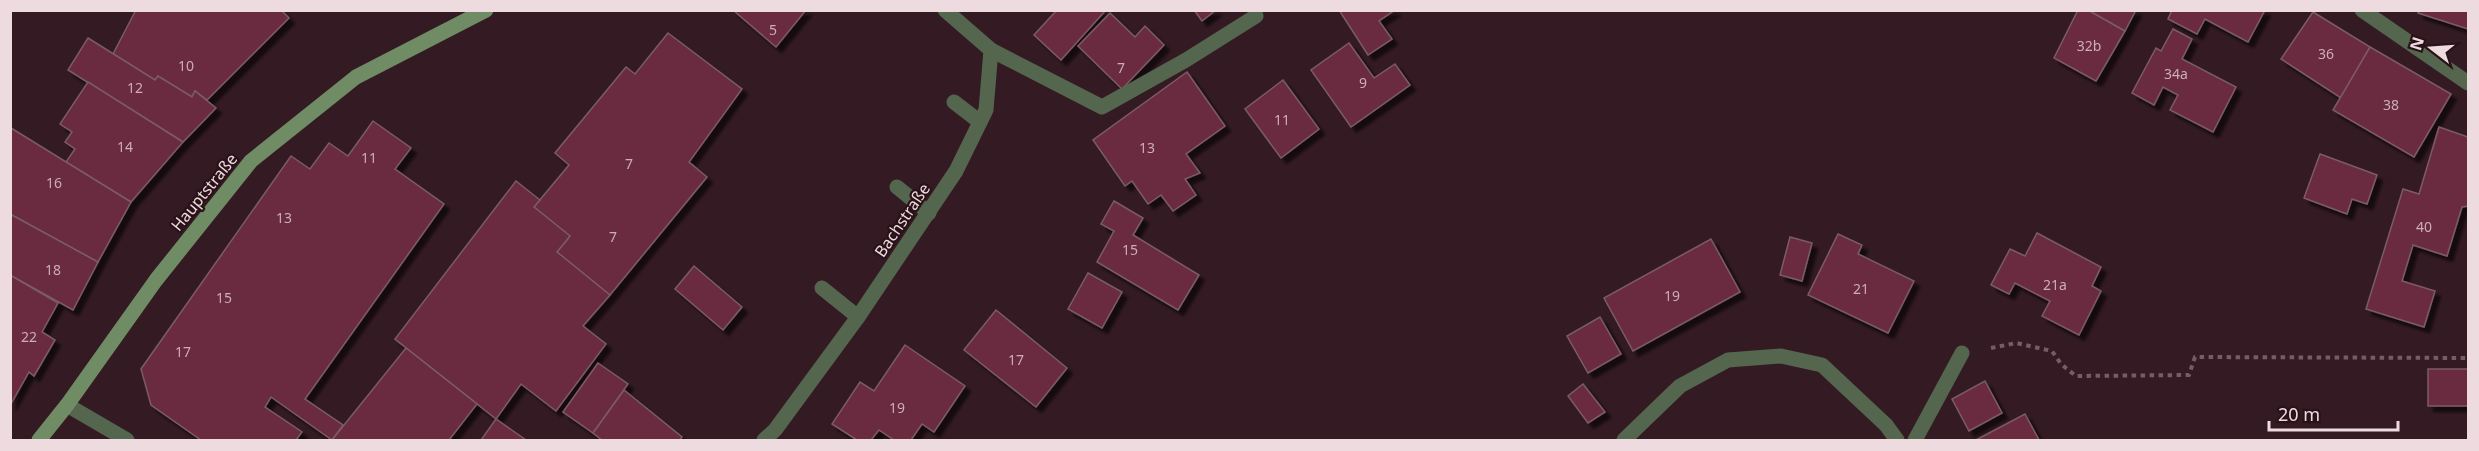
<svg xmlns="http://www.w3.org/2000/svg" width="2479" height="451" font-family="'Noto Sans',sans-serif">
<defs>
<filter id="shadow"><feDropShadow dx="5.5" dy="5.5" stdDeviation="1.5" flood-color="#0009"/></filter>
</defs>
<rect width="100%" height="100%" fill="#341b23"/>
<g fill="#6b2940" stroke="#7a5c64" stroke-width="1.5" filter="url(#shadow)">
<path d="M 136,10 L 281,10 L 289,18 L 207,100 L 195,91 L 192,97 L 158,76 L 155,80 L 113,54 Z"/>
<path d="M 733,10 L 806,10 L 776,47 Z"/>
<path d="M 1057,10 L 1106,10 L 1061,60 L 1034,35 Z"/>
<path d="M 1194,10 L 1216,10 L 1202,21 Z"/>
<path d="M 1339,10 L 1395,10 L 1379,21 L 1392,39 L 1368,55 Z"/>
<path d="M 2078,10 L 2088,10 L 2125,31 L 2096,81 L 2054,58 Z"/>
<path d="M 2088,10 L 2136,10 L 2125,31 Z"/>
<path d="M 2172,10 L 2265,10 L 2248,42 L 2205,19 L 2197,34 L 2168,19 Z"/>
<path d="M 2419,10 L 2468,10 L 2468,29 L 2418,13 Z"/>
<path d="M 2313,12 L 2370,47 L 2341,98 L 2281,59 Z"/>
<path d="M 1110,13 L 1135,37 L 1145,26 L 1164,45 L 1122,89 L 1078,46 Z"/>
<path d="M 2173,29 L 2192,39 L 2182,59 L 2236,87 L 2213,132 L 2170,110 L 2178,95 L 2163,87 L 2154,105 L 2132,93 L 2156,48 L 2161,51 Z"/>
<path d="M 668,33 L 742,89 L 689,162 L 707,177 L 610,295 L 557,252 L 570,236 L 534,207 L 569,165 L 555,153 L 626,67 L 635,74 Z"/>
<path d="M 88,38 L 155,80 L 158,76 L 192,97 L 195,91 L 216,108 L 183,142 L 68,70 Z"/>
<path d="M 1349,43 L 1374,78 L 1395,64 L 1410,85 L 1351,127 L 1311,70 Z"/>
<path d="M 2370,47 L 2451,94 L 2414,157 L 2333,110 Z"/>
<path d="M 1187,72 L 1225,126 L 1186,154 L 1200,173 L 1185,179 L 1196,195 L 1173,211 L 1161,195 L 1148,204 L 1132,181 L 1125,186 L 1093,140 Z"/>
<path d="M 1283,80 L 1319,129 L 1281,158 L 1245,109 Z"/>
<path d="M 88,82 L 183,142 L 131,202 L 66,162 L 75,149 L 65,142 L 72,132 L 60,124 Z"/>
<path d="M 373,121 L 411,148 L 395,169 L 444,204 L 305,399 L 343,425 L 332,440 L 271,397 L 265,407 L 302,432 L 296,440 L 201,440 L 151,405 L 141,369 L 291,156 L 310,169 L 329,143 L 348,156 Z"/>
<path d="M 2439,127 L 2468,137 L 2468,206 L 2462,207 L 2447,256 L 2413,245 L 2402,281 L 2435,291 L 2424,327 L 2366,309 L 2403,189 L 2419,194 Z"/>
<path d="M 11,128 L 131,202 L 98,262 L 10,214 Z"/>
<path d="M 2320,154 L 2377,175 L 2367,204 L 2352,199 L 2347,214 L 2304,198 Z"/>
<path d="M 516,181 L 540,200 L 534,207 L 570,236 L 557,252 L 610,295 L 583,326 L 606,344 L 556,411 L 521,384 L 496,419 L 395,339 Z"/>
<path d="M 1114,201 L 1143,218 L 1133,235 L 1199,275 L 1178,310 L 1097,262 L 1114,231 L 1101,224 Z"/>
<path d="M 10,214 L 98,262 L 73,310 L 10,275 Z"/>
<path d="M 2037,233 L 2101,267 L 2092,286 L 2101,291 L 2079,335 L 2042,316 L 2050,301 L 2015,283 L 2009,294 L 1991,285 L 2010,249 L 2025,256 Z"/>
<path d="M 1838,234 L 1862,245 L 1858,254 L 1914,281 L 1888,333 L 1808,295 Z"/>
<path d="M 1790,237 L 1812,243 L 1802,281 L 1780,275 Z"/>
<path d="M 1711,239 L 1740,292 L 1633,351 L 1604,298 Z"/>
<path d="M 694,266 L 742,307 L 723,330 L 675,289 Z"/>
<path d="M 1088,273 L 1122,292 L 1102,328 L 1068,309 Z"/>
<path d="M 10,275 L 58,303 L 42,332 L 55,340 L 34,376 L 29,372 L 11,404 Z"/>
<path d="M 996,310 L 1067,368 L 1036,407 L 964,350 Z"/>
<path d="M 1600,317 L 1621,354 L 1588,373 L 1567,336 Z"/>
<path d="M 905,345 L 965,386 L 934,432 L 922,424 L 911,440 L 894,440 L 879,430 L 871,440 L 857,440 L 832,424 L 860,382 L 874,391 Z"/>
<path d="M 406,348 L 477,404 L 449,440 L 332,440 Z"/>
<path d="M 598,363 L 628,384 L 593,433 L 563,412 Z"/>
<rect x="2428" y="369" width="40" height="37"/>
<path d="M 1985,381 L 2002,413 L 1969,431 L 1952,399 Z"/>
<path d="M 1583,384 L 1605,412 L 1588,423 L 1568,396 Z"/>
<path d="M 624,390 L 682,437 L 680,440 L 602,440 L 593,433 Z"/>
<path d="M 2025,414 L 2039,440 L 1976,440 Z"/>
<path d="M 496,419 L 526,440 L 481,440 Z"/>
</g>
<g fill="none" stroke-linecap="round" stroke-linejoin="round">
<path stroke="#745d64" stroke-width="4" stroke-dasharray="4.5 4.5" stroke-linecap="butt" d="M 1991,348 L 2016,343 L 2052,351 L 2061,364 L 2076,376 L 2189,375 L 2195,357 L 2468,358"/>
<g stroke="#54664e" stroke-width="15">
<path d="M 991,50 L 1102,107 L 1186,60 L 1256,16"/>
<path d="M 954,102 L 980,122"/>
<path d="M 897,187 L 929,213"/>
<path d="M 822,288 L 858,317"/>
<path d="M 1915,440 L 1962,353"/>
</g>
<g stroke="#54664e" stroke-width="15">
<path d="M 2362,10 L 2468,83"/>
<path d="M 67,405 L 127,440"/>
<path d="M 764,440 L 775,430 L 858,317 L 956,171 L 986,110 L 991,50 L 945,10"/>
<path d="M 1624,440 L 1680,386 L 1728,360 L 1781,356 L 1822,365 L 1886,425 L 1897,440"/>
</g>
<path stroke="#6f8c65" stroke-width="15" d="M 39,440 L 67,405 L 156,280 L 251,161 L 356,77 L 486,10"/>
</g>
<g text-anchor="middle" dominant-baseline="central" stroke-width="4.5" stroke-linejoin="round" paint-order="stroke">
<g font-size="14" fill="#ccaeb7">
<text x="773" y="29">5</text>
<text x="2089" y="45">32b</text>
<text x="2326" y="53">36</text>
<text x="186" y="65">10</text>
<text x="1121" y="67">7</text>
<text x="2176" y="73">34a</text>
<text x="1363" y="82">9</text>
<text x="135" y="87">12</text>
<text x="2391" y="104">38</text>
<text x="1282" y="119">11</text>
<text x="125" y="146">14</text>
<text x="1147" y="147">13</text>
<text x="369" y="157">11</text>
<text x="629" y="163">7</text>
<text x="54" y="182">16</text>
<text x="284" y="217">13</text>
<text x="2424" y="226">40</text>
<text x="613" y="236">7</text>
<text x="1130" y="249">15</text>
<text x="53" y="269">18</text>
<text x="2055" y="284">21a</text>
<text x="1861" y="288">21</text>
<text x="1672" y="295">19</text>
<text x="224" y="297">15</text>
<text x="29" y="336">22</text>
<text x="183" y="351">17</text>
<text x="1016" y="359">17</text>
<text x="897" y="407">19</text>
</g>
<g font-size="16" fill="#eddbdf" stroke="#2a1219">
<text transform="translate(204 192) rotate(-51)">Hauptstraße</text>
<text transform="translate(902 220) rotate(-56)">Bachstraße</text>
</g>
</g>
<rect width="2479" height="451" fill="none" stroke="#eddbdf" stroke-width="24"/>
<g transform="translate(2431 48) rotate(287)" stroke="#2a1219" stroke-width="4.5" paint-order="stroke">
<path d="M0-4.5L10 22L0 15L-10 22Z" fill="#eddbdf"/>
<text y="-9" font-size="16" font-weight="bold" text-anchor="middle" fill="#eddbdf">N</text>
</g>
<path d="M2269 421v9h129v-9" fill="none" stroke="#eddbdf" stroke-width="3"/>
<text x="2278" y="421" font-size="18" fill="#eddbdf" stroke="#2a1219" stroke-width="4.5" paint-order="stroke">20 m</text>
</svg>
